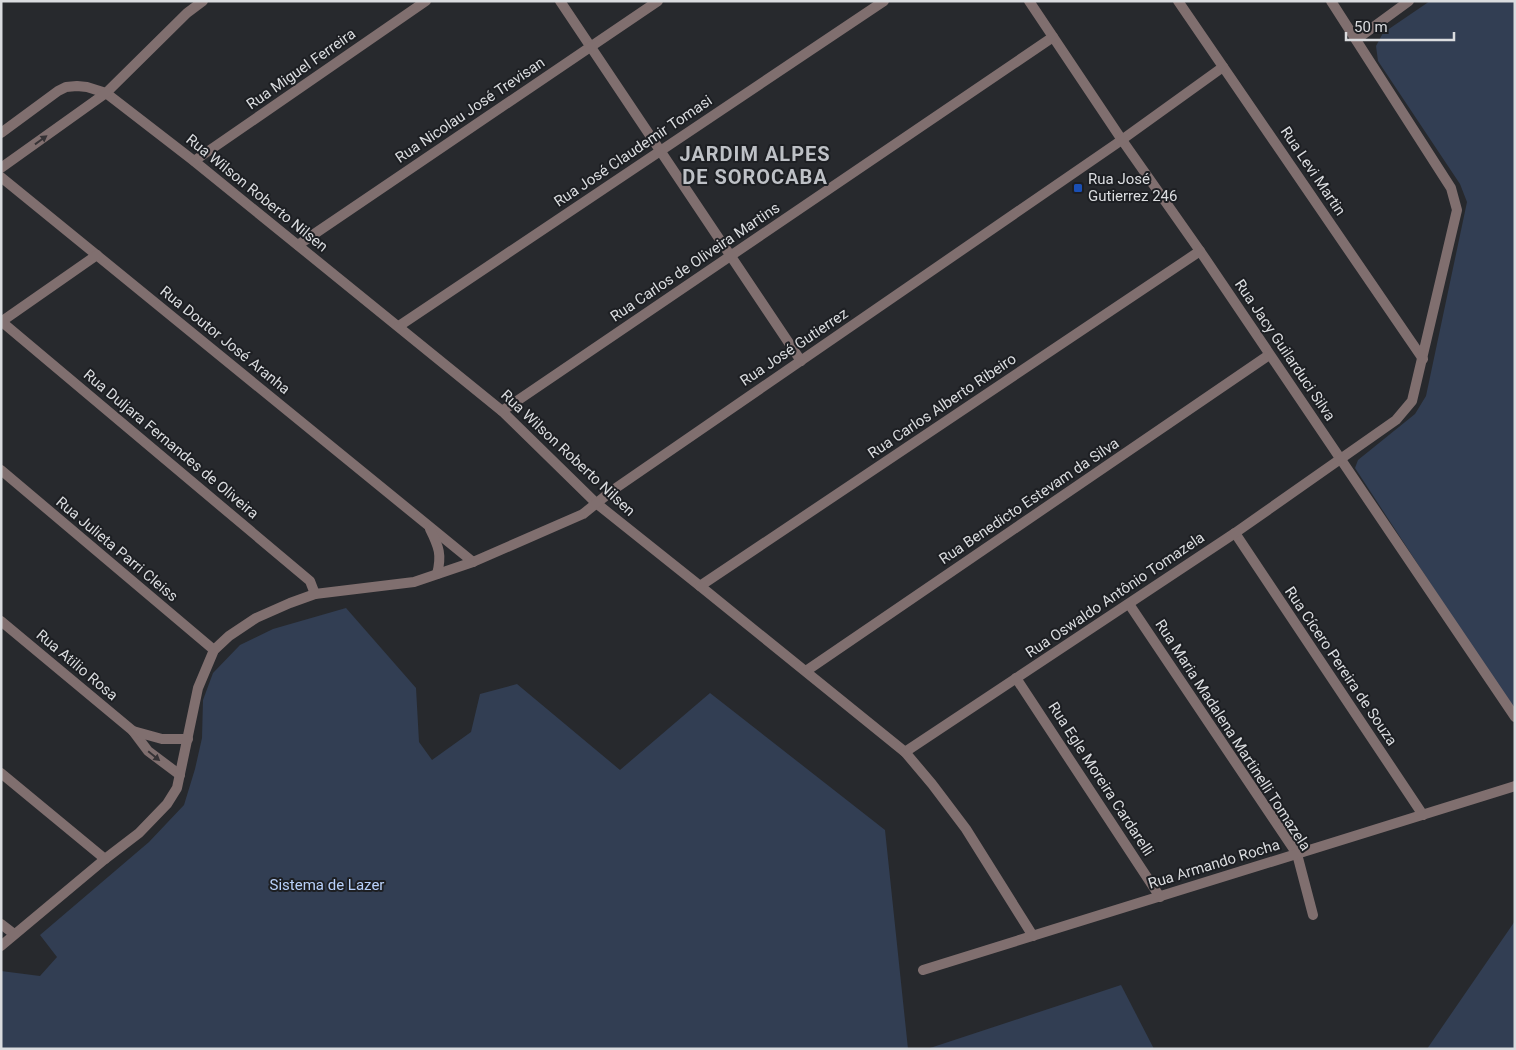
<svg xmlns="http://www.w3.org/2000/svg" width="1516" height="1050" font-family="Roboto,sans-serif">
<rect width="100%" height="100%" fill="#27292d"/>
<g fill="#323e53">
<path d="M 1430,1 L 1515,1 L 1515,713 L 1355,468 L 1358,460 L 1415,414 L 1426,396 L 1467,202 L 1460,184 L 1378,61 L 1376,46 L 1383,33 Z"/>
<path d="M 346,608 L 416,688 L 419,742 L 432,760 L 471,732 L 480,694 L 517,684 L 620,770 L 710,693 L 885,830 L 908,1049 L 1,1049 L 1,971 L 40,976 L 57,957 L 40,935 L 149,842 L 184,805 L 195,769 L 202,738 L 203,700 L 213,673 L 240,645 L 273,629 Z"/>
<path d="M 1515,921 L 1515,1049 L 1427,1049 Z"/>
<path d="M 1121,985 L 1154,1049 L 927,1049 Z"/>
</g>
<g fill="none" stroke-linecap="round" stroke-linejoin="round">
<g stroke="#806f6f" stroke-width="10">
<path d="M 560,1 L 801,361"/>
<path d="M 1029,1 L 1122,140 L 1200,251 L 1515,717"/>
<path d="M 1178,1 L 1423,359"/>
<path d="M 1357,39 L 1409,1"/>
<path d="M 1,133 L 58,91 L 66,87 L 77,86 L 87,87 L 106,93 L 194,161 L 502,411 L 596,503 L 700,586 L 905,752 L 932,784 L 966,829 L 1033,936"/>
<path d="M 194,161 L 426,1"/>
<path d="M 1,168 L 106,93 L 187,13 L 203,1"/>
<path d="M 1,177 L 473,562"/>
<path d="M 298,245 L 658,1"/>
<path d="M 1,322 L 97,255"/>
<path d="M 2,322 L 310,581 L 315,594"/>
<path d="M 399,326 L 884,1"/>
<path d="M 502,411 L 1053,37"/>
<path d="M 1,470 L 214,650"/>
<path d="M 430,529 C 439,547 442,555 437,574"/>
<path d="M 1235,533 L 1423,815"/>
<path d="M 700,586 L 1200,251"/>
<path d="M 1129,604 L 1297,854 L 1313,915"/>
<path d="M 1,621 L 133,731 L 148,751 L 180,775"/>
<path d="M 806,671 L 1269,355"/>
<path d="M 1016,678 L 1160,897"/>
<path d="M 133,731 L 162,739 L 188,739"/>
<path d="M 905,752 L 1235,533 L 1396,420 L 1412,401 L 1457,210 L 1451,188 L 1331,1"/>
<path d="M 1,773 L 105,859"/>
<path d="M 1,924 L 14,934"/>
<path d="M 1,946 L 105,859 L 139,833 L 167,804 L 177,788 L 198,688 L 214,650 L 229,636 L 256,618 L 290,603 L 315,594 L 414,582 L 473,562 L 583,514 L 613,490 L 1116,144 L 1223,67"/>
<path d="M 923,970 L 1515,786"/>
</g>
</g>
<defs><path id="oneway-solid" d="M-6-.8H1V-3.2L6.5 0L1 3.2V.8H-6Z" transform="scale(1.25)"/></defs>
<g fill="#363336">
<use href="#oneway-solid" transform="translate(41 140) rotate(-36)"/>
<use href="#oneway-solid" transform="translate(154 756) rotate(39)"/>
</g>
<rect fill="#1a4fb4" stroke="#1d1f23" stroke-width="2" x="1073" y="183" width="10" height="10" rx="2.5"/>
<g text-anchor="middle" dominant-baseline="central" stroke-width="4" stroke-linejoin="round" paint-order="stroke">
<g font-size="15" fill="#dadcdf" stroke="#1d1f23">
<text transform="translate(301 69) rotate(-35)">Rua Miguel Ferreira</text>
<text transform="translate(470 110) rotate(-34)">Rua Nicolau José Trevisan</text>
<text transform="translate(633 151) rotate(-34)">Rua José Claudemir Tomasi</text>
<text transform="translate(1313 171) rotate(56)">Rua Levi Martin</text>
<text transform="translate(257 193) rotate(39)">Rua Wilson Roberto Nilsen</text>
<text transform="translate(695 262) rotate(-34)">Rua Carlos de Oliveira Martins</text>
<text transform="translate(225 340) rotate(39)">Rua Doutor José Aranha</text>
<text transform="translate(794 347) rotate(-34)">Rua José Gutierrez</text>
<text transform="translate(1285 350) rotate(56)">Rua Jacy Guilarduci Silva</text>
<text transform="translate(942 406) rotate(-34)">Rua Carlos Alberto Ribeiro</text>
<text transform="translate(171 444) rotate(40)">Rua Duljara Fernandes de Oliveira</text>
<text transform="translate(568 453) rotate(43)">Rua Wilson Roberto Nilsen</text>
<text transform="translate(1029 501) rotate(-34)">Rua Benedicto Estevam da Silva</text>
<text transform="translate(117 549) rotate(40)">Rua Julieta Parri Cleiss</text>
<text transform="translate(1115 595) rotate(-34)">Rua Oswaldo Antônio Tomazela</text>
<text transform="translate(77 665) rotate(40)">Rua Atilio Rosa</text>
<text transform="translate(1341 666) rotate(56)">Rua Cícero Pereira de Souza</text>
<text transform="translate(1233 735) rotate(57)">Rua Maria Madalena Martinelli Tomazela</text>
<text transform="translate(1101 779) rotate(57)">Rua Egle Moreira Cardarelli</text>
<text transform="translate(1214 864) rotate(-17)">Rua Armando Rocha</text>
</g>
<g font-size="15" fill="#dadcdf" stroke="#1d1f23" text-anchor="start">
<text x="1088" y="179">Rua José<tspan x="1088" dy="17">Gutierrez 246</tspan></text>
</g>
<g font-size="15" fill="#b8d0f9" stroke="#1d1f23">
<text x="327" y="885">Sistema de Lazer</text>
</g>
<g font-size="20" font-weight="bold" letter-spacing="1" fill="#bec1c6" stroke="#1d1f23">
<text x="755" y="154">JARDIM ALPES<tspan x="755" dy="23">DE SOROCABA</tspan></text>
</g>
</g>
<rect width="1516" height="1050" fill="none" stroke="#dadcdf" stroke-width="5"/>
<path d="M1346 32v8h108v-8" fill="none" stroke="#dadcdf" stroke-width="2.5"/>
<text x="1354" y="32" font-size="15" fill="#dadcdf" stroke="#1d1f23" stroke-width="4" paint-order="stroke">50 m</text>
</svg>
